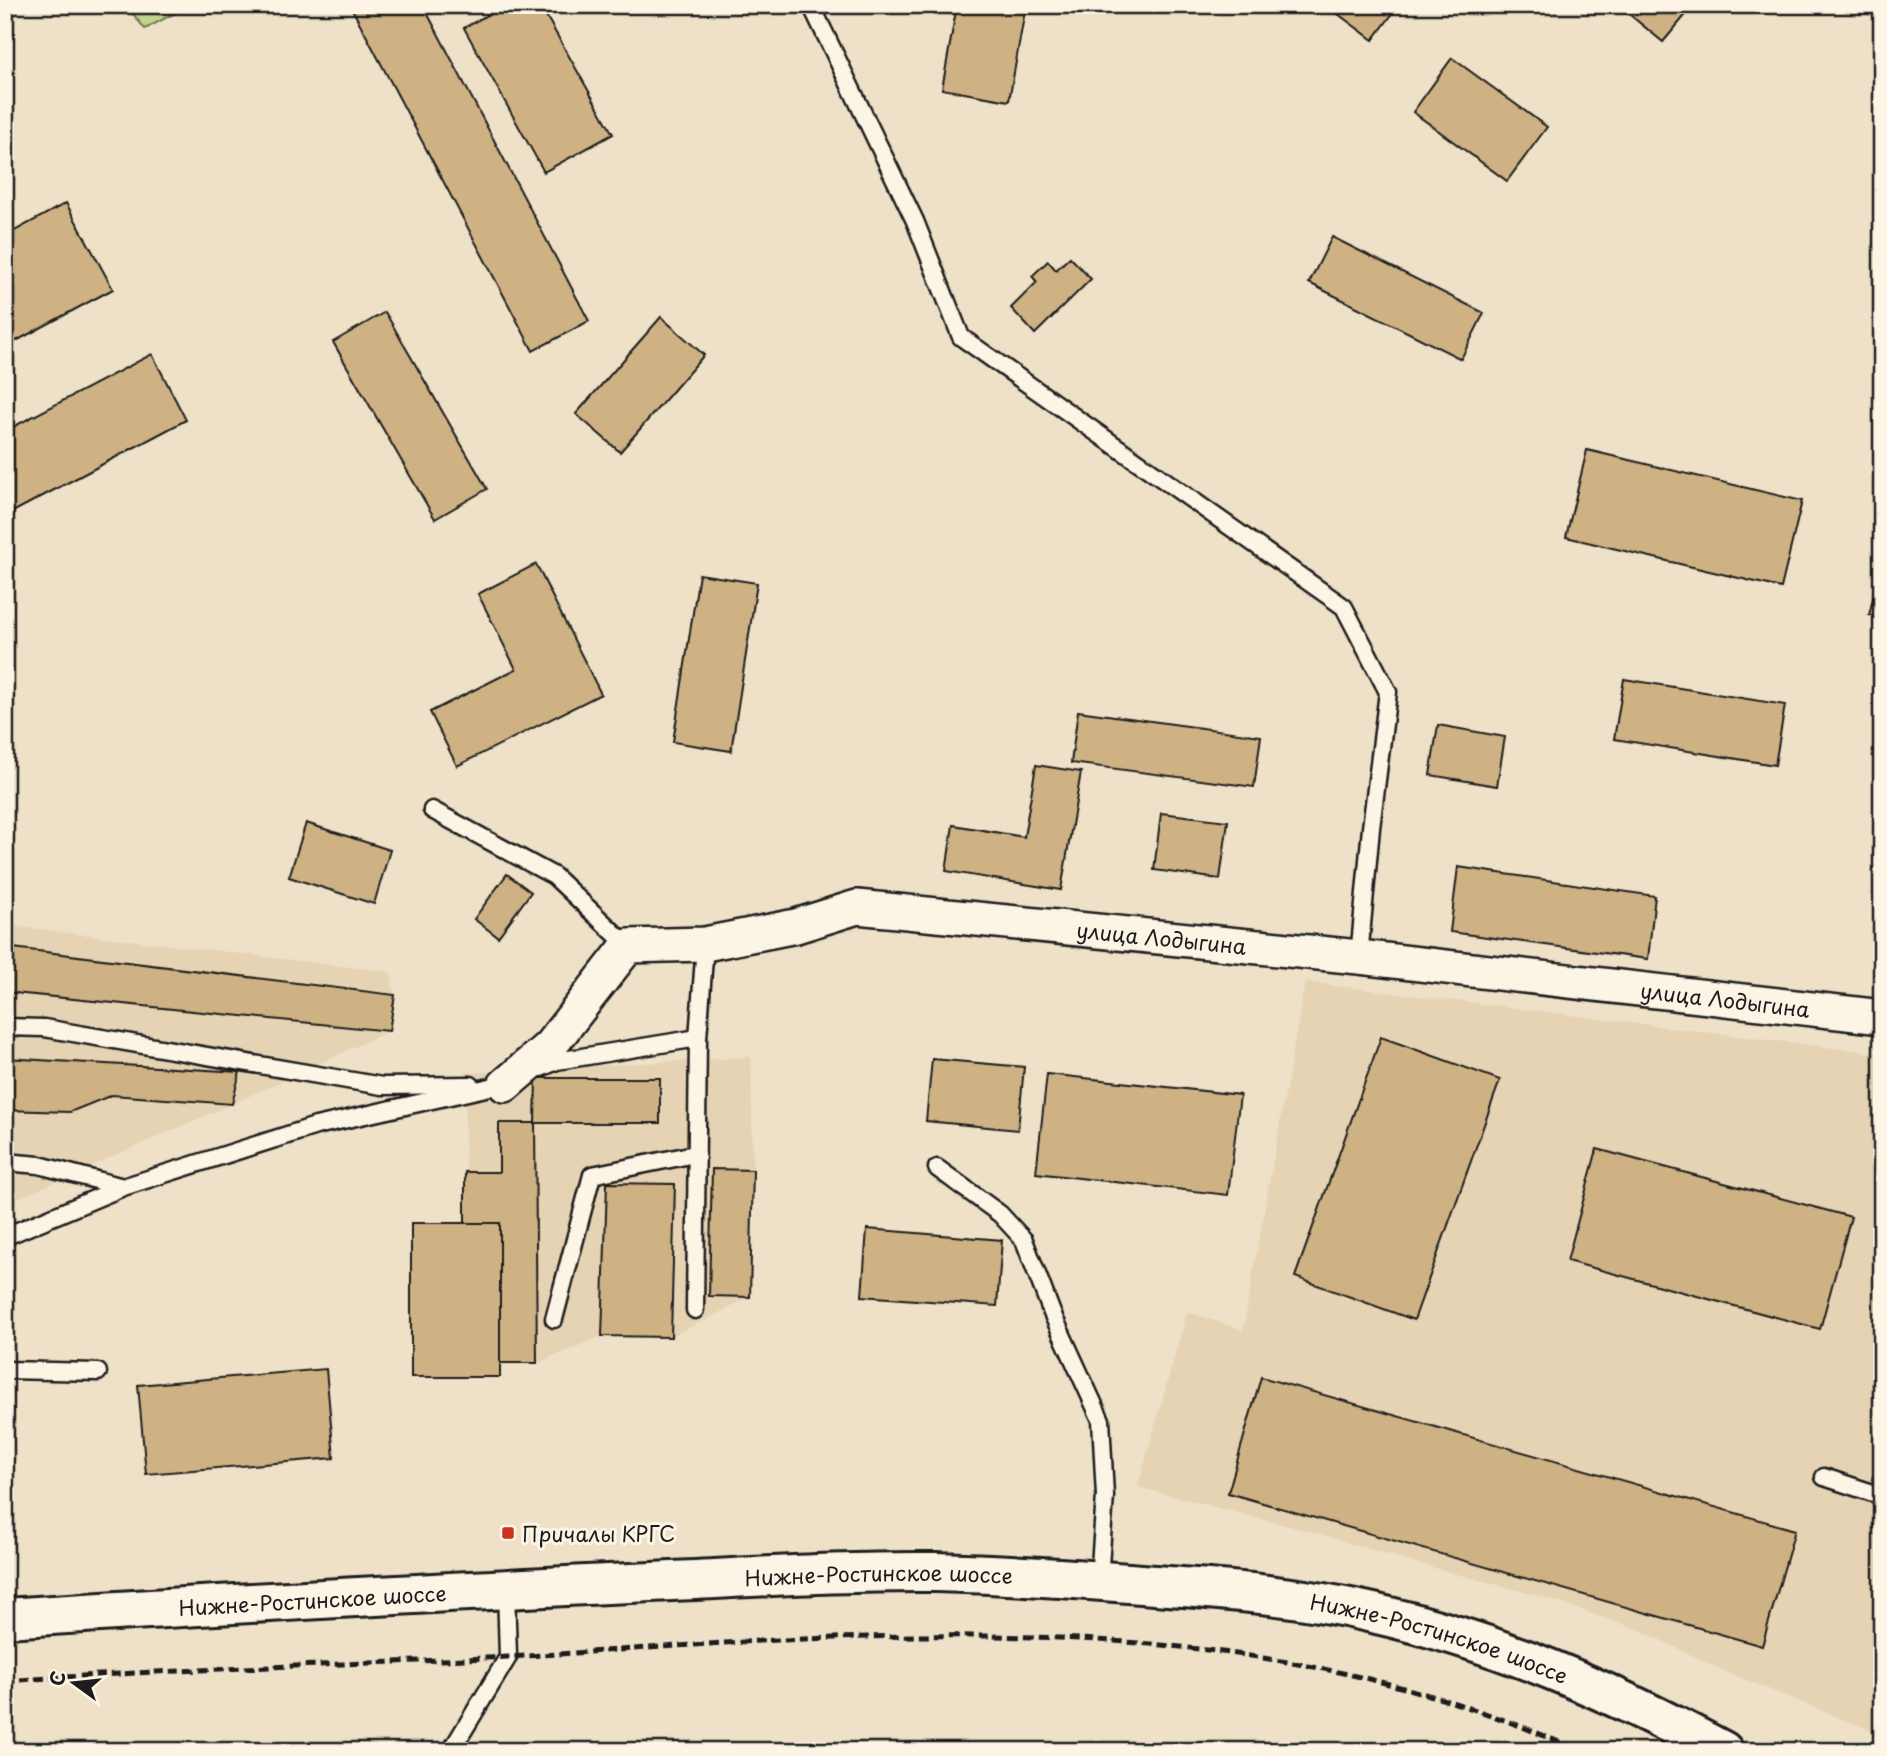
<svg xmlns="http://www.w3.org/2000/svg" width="1887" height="1756" font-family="'Playpen Sans',sans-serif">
<rect width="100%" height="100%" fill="#eee1c8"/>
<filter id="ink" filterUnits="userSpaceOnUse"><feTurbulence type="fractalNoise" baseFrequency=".0143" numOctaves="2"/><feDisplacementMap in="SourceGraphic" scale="14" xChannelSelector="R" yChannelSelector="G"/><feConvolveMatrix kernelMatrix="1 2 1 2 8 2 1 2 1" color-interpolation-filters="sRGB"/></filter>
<g filter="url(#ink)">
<g fill="#e5d3b4">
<path d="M 5,925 L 390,972 L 395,995 L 389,1031 L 232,1104 L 5,1204 Z"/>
<path d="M 1305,982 L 1882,1054 L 1882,1693 L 1872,1731 L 1726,1672 L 1640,1630 L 1540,1596 L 1415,1563 L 1312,1532 L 1138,1487 L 1187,1312 L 1243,1330 Z"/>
<path d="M 751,1057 L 753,1170 L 750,1297 L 671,1337 L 602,1336 L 537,1363 L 499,1223 L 465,1223 L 465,1073 Z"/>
</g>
<path fill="#c1d388" stroke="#6e7852" stroke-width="2" d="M 126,5 L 190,5 L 145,29 Z"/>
<g fill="#cfb284" stroke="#1c1c1c" stroke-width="2">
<path d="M 350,5 L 423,5 L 589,321 L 533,351 Z"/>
<path d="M 505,5 L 540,5 L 613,134 L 544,172 L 464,28 Z"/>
<path d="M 957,5 L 1026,5 L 1009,101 L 942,89 Z"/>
<path d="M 1326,5 L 1399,5 L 1373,40 Z"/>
<path d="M 1618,5 L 1694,5 L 1663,42 Z"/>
<path d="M 1452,58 L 1547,127 L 1507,181 L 1413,112 Z"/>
<path d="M 66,203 L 113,289 L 5,347 L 5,236 Z"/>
<path d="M 1332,237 L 1484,313 L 1461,359 L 1309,283 Z"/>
<path d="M 1070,257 L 1091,279 L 1035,334 L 1011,308 L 1037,282 L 1032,276 L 1048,261 L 1056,270 Z"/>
<path d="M 385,312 L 487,489 L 435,519 L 333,342 Z"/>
<path d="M 661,317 L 704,355 L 620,452 L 576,414 Z"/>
<path d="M 152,354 L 186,420 L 5,516 L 5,431 Z"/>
<path d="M 1587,450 L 1802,501 L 1781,588 L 1566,537 Z"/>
<path d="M 1882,561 L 1882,618 L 1869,615 Z"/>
<path d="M 536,564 L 601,694 L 457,766 L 430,712 L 516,669 L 478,594 Z"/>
<path d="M 699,574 L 757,583 L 731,751 L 673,742 Z"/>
<path d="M 1624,679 L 1785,705 L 1775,765 L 1614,739 Z"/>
<path d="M 1078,711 L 1261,736 L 1254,787 L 1071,763 Z"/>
<path d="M 1438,725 L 1505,737 L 1497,786 L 1430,775 Z"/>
<path d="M 1036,765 L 1081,772 L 1061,890 L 946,871 L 953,825 L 1024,837 Z"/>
<path d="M 1161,813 L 1228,821 L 1220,879 L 1154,870 Z"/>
<path d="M 306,823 L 390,850 L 374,904 L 289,877 Z"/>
<path d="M 1458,867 L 1655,896 L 1648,959 L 1450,932 Z"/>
<path d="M 507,874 L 531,892 L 498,937 L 474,919 Z"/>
<path d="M 5,947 L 395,995 L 389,1031 L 5,992 Z"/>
<path d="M 1381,1037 L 1500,1080 L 1414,1320 L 1295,1277 Z"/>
<path d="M 5,1058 L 240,1072 L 232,1104 L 112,1095 L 70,1112 L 5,1110 Z"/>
<path d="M 932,1059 L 1024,1067 L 1018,1130 L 926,1121 Z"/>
<path d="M 1047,1074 L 1240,1095 L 1228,1195 L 1036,1173 Z"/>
<path d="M 536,1078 L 660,1078 L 660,1123 L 535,1123 Z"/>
<path d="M 499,1123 L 535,1123 L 537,1363 L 500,1363 L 500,1223 L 465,1223 L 465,1172 L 499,1172 Z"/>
<path d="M 1597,1149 L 1851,1217 L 1820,1329 L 1567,1261 Z"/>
<path d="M 712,1169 L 753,1170 L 750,1297 L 709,1296 Z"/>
<path d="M 607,1183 L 675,1184 L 671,1337 L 602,1336 Z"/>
<rect x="411" y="1223" width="89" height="154"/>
<path d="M 867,1229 L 1002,1240 L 997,1306 L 862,1296 Z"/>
<path d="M 326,1369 L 334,1458 L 146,1474 L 138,1385 Z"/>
<path d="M 1261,1377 L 1795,1530 L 1762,1646 L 1228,1493 Z"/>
</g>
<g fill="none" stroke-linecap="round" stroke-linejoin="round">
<defs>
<g id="lane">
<path d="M 814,11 L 915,221 L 961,337 L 1344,607 L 1388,692 L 1371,828 L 1359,957"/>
<path d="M 432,810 L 554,876 L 628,946"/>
<path d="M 5,1027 L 44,1028 L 382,1086 L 471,1085"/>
<path d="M 541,1068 L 557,1061 L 698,1038"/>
<path d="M 5,1162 L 39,1165 L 123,1187"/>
<path d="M 937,1168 L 1000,1214 L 1024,1240 L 1052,1313 L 1101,1420 L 1105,1496 L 1099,1580"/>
<path d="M 5,1234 L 11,1234 L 123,1187 L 316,1126 L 508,1083"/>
<path d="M 695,1310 L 698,1038 L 705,944"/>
<path d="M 554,1319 L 592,1175 L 695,1154"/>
<path d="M 5,1370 L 98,1372"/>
<path d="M 1824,1477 L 1882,1496"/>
<path d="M 451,1751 L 508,1657 L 506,1588"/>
</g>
<g id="street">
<path id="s1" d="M 505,1085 L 550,1046 L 628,946 L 705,944 L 796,926 L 857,907 L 1359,957 L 1882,1017"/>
</g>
<g id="secondary">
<path id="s2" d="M 5,1618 C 227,1604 450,1591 672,1581 C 759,1577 848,1571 936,1572 C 1009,1574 1082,1579 1155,1585 C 1227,1590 1302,1596 1373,1613 C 1496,1641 1611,1691 1723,1751"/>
</g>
</defs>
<use href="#lane" stroke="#1c1c1c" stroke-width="21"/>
<use href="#street" stroke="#1c1c1c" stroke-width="38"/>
<use href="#secondary" stroke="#1c1c1c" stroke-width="44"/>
<use href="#lane" stroke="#fcf5e5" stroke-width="16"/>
<use href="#street" stroke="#fcf5e5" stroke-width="33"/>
<use href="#secondary" stroke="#fcf5e5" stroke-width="38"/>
<path stroke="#1c1c1c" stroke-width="5" stroke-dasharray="10 5" stroke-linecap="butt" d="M 5,1681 C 173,1669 341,1665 508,1657 C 617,1651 726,1641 835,1638 C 1088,1629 1346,1644 1579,1751"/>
</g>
</g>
<rect fill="#c8321e" stroke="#fcf5e5" stroke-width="2.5" x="501" y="1526" width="14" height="14" rx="3.5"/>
<g text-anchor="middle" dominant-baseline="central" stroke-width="6" stroke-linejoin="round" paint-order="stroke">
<g font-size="21" fill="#1c1c1c" stroke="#fcf5e5">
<text stroke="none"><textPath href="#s1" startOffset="726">улица Лодыгина</textPath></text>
<text stroke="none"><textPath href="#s1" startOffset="1293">улица Лодыгина</textPath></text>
<text stroke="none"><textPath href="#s2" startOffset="875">Нижне-Ростинское шоссе</textPath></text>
<text stroke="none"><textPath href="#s2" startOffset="308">Нижне-Ростинское шоссе</textPath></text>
<text stroke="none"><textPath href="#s2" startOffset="1442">Нижне-Ростинское шоссе</textPath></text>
</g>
<g font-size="21" fill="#1c1c1c" stroke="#fcf5e5" text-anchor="start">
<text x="522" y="1533">Причалы КРГС</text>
</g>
</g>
<rect width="1887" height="1756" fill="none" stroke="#fcf5e5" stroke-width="28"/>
<rect x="14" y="14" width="1859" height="1728" fill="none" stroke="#1c1c1c" stroke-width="2.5" filter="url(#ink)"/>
<g transform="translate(74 1683) rotate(285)" stroke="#fcf5e5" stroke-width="5" paint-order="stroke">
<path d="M0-5L12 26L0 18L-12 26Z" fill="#1c1c1c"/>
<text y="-10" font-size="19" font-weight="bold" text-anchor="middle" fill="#1c1c1c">С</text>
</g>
</svg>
